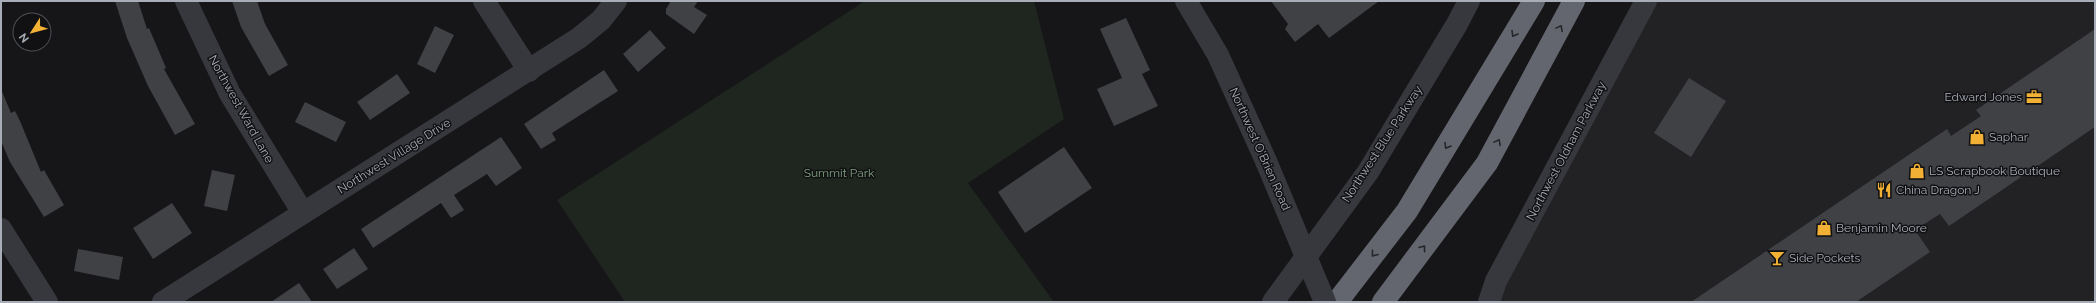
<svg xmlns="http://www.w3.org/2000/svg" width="2096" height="303" font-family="Raleway,sans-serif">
<rect width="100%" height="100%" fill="#161618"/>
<path fill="#222225" d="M 1649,1 L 2095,1 L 2095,302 L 1495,302 Z"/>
<path fill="#1e261f" d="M 865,1 L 1034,1 L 1064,119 L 968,183 L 1054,302 L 625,302 L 557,200 Z"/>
<g fill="#404145">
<path d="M 115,1 L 138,1 L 147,29 L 149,28 L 166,68 L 164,69 L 195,124 L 175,135 L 148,86 L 127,38 Z"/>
<path d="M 232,1 L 257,1 L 265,24 L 288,65 L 269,76 L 241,27 Z"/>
<path d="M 671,1 L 698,1 L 694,7 L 707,15 L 694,34 L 666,14 L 666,9 Z"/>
<path d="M 1271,1 L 1379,1 L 1329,38 L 1318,24 L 1295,42 L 1285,29 L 1288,24 Z"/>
<path d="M 1126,18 L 1150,70 L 1142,74 L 1158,106 L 1114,126 L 1097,89 L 1122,78 L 1100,29 Z"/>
<path d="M 435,26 L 454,35 L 435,73 L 417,64 Z"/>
<path d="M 2095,29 L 2095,127 L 1949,226 L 1940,214 L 1915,230 L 1930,252 L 1856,302 L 1691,302 L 1947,129 L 1951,136 L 1981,116 L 1976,110 Z"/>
<path d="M 650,30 L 666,48 L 638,72 L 623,54 Z"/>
<path d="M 604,70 L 618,91 L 552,133 L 556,140 L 541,149 L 524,124 Z"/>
<path d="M 397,74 L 410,93 L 370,120 L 357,102 Z"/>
<path d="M 1689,78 L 1726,101 L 1691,157 L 1654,133 Z"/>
<path d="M 1,89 L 11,113 L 15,111 L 20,121 L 41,172 L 44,170 L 64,205 L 44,217 L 10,162 L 1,141 Z"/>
<path d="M 305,102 L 346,122 L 336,142 L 295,122 Z"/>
<path d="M 501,137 L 522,168 L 496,186 L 487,174 L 454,195 L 464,210 L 451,218 L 441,203 L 373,248 L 361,229 Z"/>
<path d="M 1064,147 L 1092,188 L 1025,233 L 998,192 Z"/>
<path d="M 212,170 L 235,175 L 227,211 L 204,206 Z"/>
<path d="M 172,203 L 192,233 L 153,259 L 133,228 Z"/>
<path d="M 354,248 L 368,269 L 337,289 L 323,269 Z"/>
<path d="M 78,249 L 123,257 L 119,280 L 74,271 Z"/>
<path d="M 299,283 L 312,302 L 271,302 Z"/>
</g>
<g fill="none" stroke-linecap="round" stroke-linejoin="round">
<g stroke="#37383d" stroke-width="22">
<path d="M 186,1 L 230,94 L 303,213"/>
<path d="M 484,1 L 529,71"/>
<path d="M 1186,1 L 1218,55 L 1266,161"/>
<path d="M 1,229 L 47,302"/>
<path d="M 163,302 L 579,38 L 601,20 L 616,1"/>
<path d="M 1273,302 L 1368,172 L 1457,24 L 1469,1"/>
<path d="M 1489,302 L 1496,281 L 1646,1"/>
</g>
<g stroke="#63666e" stroke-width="22">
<path d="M 1337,302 L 1407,211 L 1534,1"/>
<path d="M 1383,302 L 1487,163 L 1574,1"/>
</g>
<path stroke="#37383d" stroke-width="22" d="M 1266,161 L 1325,302"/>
</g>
<defs><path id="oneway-chevron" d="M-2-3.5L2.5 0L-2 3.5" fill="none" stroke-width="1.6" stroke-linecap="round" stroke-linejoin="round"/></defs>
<g stroke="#26262a">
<use href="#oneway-chevron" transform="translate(1560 28) rotate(-62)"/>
<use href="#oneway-chevron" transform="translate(1514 34) rotate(121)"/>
<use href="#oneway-chevron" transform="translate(1498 142) rotate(-62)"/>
<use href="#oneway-chevron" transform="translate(1447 146) rotate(121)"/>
<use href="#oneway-chevron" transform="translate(1423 248) rotate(-53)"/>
<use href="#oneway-chevron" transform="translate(1374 254) rotate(128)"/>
</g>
<defs>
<symbol id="office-bare" viewBox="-9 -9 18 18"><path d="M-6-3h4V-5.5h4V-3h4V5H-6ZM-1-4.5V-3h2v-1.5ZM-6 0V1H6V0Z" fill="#f2b134" stroke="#111113" stroke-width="2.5" paint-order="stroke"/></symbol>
<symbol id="shop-bare" viewBox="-9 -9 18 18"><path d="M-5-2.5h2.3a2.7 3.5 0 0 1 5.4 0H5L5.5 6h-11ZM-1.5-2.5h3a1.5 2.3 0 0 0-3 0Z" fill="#f2b134" stroke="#111113" stroke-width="2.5" paint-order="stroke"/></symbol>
<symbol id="restaurant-bare" viewBox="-9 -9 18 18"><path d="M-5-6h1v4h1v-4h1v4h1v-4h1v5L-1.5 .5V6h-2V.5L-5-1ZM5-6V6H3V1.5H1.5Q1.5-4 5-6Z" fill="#f2b134" stroke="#111113" stroke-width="2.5" paint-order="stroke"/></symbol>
<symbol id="bar-bare" viewBox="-9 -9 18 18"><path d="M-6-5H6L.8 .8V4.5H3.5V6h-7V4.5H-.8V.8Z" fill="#f2b134" stroke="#111113" stroke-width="2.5" paint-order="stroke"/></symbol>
</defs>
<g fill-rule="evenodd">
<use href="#office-bare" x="2023" y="86" width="22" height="22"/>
<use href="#shop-bare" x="1966" y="126" width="22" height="22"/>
<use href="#shop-bare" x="1906" y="160" width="22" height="22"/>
<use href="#restaurant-bare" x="1873" y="179" width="22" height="22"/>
<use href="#shop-bare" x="1813" y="217" width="22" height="22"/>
<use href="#bar-bare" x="1766" y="247" width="22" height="22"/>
</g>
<g text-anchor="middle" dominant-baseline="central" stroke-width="3" stroke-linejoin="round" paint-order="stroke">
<g font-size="12" fill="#a8adb8" stroke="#111113" text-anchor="start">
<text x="2022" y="97" text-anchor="end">Edward Jones</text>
<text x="1989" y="137">Saphar</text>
<text x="1929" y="171">LS Scrapbook Boutique</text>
<text x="1896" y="190">China Dragon J</text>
<text x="1836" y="228">Benjamin Moore</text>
<text x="1789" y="258">Side Pockets</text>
</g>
<g font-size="12" fill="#a8adb8" stroke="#111113">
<text transform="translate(241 109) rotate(61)">Northwest Ward Lane</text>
<text transform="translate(1382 144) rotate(-57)">Northwest Blue Parkway</text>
<text transform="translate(1260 149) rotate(66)">Northwest O'Brien Road</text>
<text transform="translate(1566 151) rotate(-62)">Northwest Oldham Parkway</text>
<text transform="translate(394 156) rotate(-32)">Northwest Village Drive</text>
</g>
<g font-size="12" fill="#7fa381" stroke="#111113">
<text x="839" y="173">Summit Park</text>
</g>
</g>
<rect width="2096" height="303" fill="none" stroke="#a8adb8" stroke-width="4"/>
<g transform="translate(32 32) rotate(234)"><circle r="19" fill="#111113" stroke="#4d4f55"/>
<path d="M0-3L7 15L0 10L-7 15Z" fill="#f2b134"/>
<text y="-6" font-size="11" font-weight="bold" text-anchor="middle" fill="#a8adb8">N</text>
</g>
</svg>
